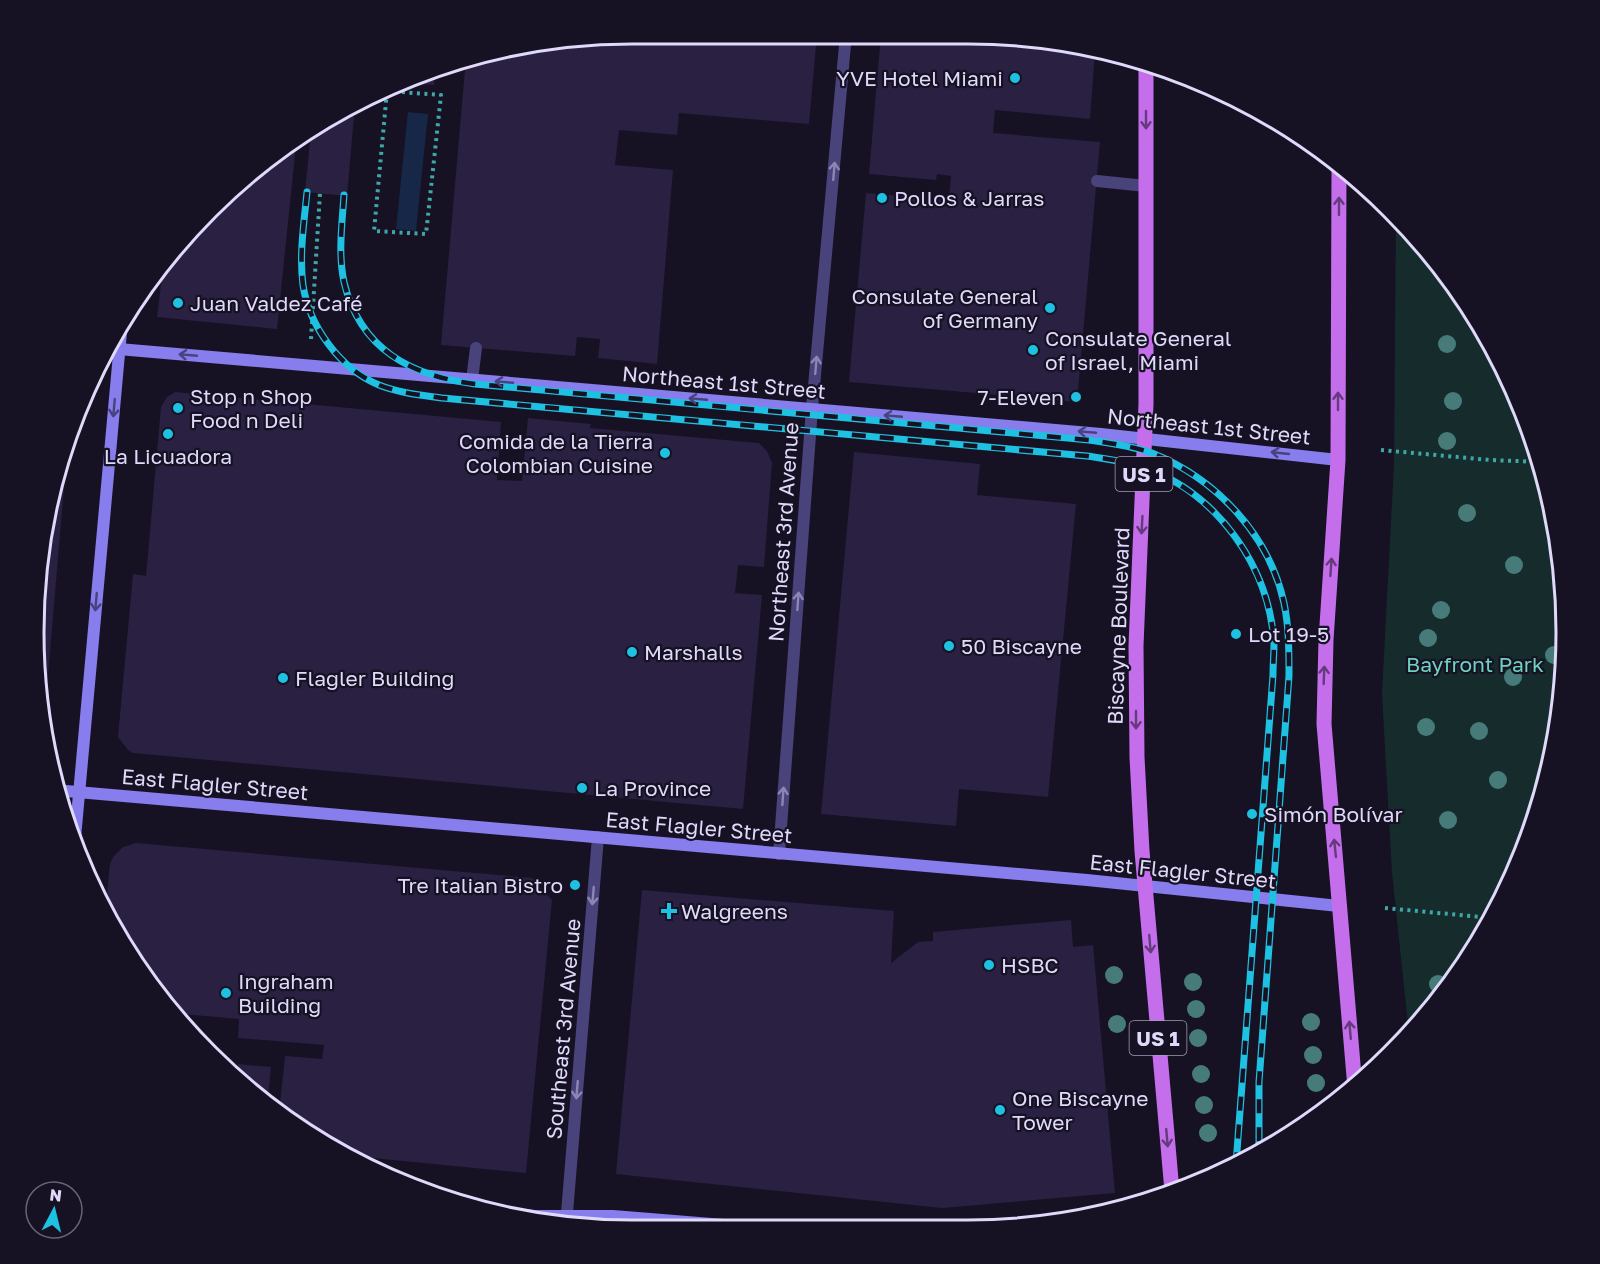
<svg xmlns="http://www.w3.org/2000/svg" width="1600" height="1264" font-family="'Golos Text',sans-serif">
<rect width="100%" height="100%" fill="#161223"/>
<path fill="#162c2c" d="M 1396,217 L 1443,267 L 1487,333 L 1535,440 L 1562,554 L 1566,672 L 1546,787 L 1505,897 L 1443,997 L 1409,1034 L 1392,872 L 1382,694 L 1394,465 Z"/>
<path fill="#172748" d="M 408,112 L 428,114 L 416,231 L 396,229 Z"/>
<g fill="#292042">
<path d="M 632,33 L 817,34 L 809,124 L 679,113 L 677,135 L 619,130 L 615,165 L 673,170 L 657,364 L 598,358 L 600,339 L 577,337 L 575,356 L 441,345 L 466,58 L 477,53 Z"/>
<path d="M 881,34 L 1007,34 L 1095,52 L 1090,119 L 995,110 L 993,133 L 1100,142 L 1077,402 L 849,382 L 866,193 L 949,200 L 951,176 L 937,174 L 936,180 L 869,174 Z"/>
<path d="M 435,71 L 434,85 L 407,83 Z"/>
<path d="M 355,104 L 347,196 L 305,192 L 311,130 L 333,113 Z"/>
<path d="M 292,144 L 296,145 L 277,329 L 157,317 L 163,268 L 209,208 Z"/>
<path d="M 175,392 L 501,422 L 497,480 L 522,481 L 528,418 L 591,424 L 590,428 L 759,443 L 767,451 L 772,463 L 764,567 L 738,565 L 735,593 L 762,595 L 743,809 L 133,753 L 128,750 L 118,737 L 133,574 L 146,576 L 161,407 L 167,397 Z"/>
<path d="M 68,441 L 46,698 L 44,712 L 33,632 L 54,477 Z"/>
<path d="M 854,452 L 980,464 L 977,495 L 1076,504 L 1048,797 L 959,789 L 956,826 L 821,814 Z"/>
<path d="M 136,843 L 532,878 L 552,900 L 526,1173 L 352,1156 L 279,1114 L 285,1056 L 322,1059 L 324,1045 L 238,1038 L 239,1019 L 182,1014 L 181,1026 L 113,931 L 105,912 L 110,864 L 113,857 L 123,847 Z"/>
<path d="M 642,890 L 894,911 L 891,963 L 918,942 L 933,941 L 933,932 L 1071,920 L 1073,947 L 1093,945 L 1115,1193 L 942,1208 L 616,1174 Z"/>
<path d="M 238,1064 L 271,1067 L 267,1107 L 236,1078 Z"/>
</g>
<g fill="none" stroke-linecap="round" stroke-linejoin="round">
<g stroke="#3fa7a8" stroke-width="4" stroke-dasharray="3 4.5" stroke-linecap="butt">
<path d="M 387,91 L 441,95 L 426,234 L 374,231 Z"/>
<path d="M 311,339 L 320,193"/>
<path d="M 1381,450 L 1490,460 L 1541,462"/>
<path d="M 1385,908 L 1492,918"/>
</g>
<g stroke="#49437c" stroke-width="12">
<path d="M 1097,181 L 1146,186"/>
<path d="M 472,380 L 476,348"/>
</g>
<g stroke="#49437c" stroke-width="12">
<path d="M 779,854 L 812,408 L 846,34"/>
<path d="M 566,1225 L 598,837"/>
</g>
<g stroke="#877ded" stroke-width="12">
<path d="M 107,348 L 1101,434 L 1338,460"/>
<path d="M 54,790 L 1087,880 L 1339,906"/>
<path d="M 75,838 L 122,321"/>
<path d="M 491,1212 L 535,1216 L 613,1216 L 784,1230"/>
</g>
<g stroke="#c56eec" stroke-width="15">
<path d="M 1146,62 L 1146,404 L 1136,646 L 1137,757 L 1142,851 L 1172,1191"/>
<path d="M 1339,165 L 1338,460 L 1326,640 L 1324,724 L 1355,1088"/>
</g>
<defs>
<g id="rail">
<path d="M 307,192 C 304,223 299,254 303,285 C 309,326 340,369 379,385 C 399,393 421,395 442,398 L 1087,456 C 1107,459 1127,461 1146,468 C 1218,495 1269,566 1274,643 C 1274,654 1273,664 1273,675 L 1236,1164"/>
<path d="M 344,195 C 342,224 338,254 344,282 C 360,350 412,376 475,384 L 1089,440 C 1110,443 1132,446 1152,453 C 1216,479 1269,534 1284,603 C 1289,627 1289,651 1289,676 L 1259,1082 L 1259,1154"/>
</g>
</defs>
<use href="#rail" stroke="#1ec1e1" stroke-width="7"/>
<use href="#rail" stroke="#161223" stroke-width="4.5" stroke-dasharray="14" stroke-linecap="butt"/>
</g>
<g fill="#467b79">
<circle cx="1447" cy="344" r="9"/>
<circle cx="1453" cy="401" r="9"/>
<circle cx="1447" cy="441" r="9"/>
<circle cx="1467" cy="513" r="9"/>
<circle cx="1514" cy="565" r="9"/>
<circle cx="1441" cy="610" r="9"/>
<circle cx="1428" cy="638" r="9"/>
<circle cx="1554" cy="655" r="9"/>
<circle cx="1513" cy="677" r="9"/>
<circle cx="1426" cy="727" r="9"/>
<circle cx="1479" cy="731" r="9"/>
<circle cx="1498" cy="780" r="9"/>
<circle cx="1448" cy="820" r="9"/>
<circle cx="1114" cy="975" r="9"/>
<circle cx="1193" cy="982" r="9"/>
<circle cx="1438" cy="984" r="9"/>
<circle cx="1196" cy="1009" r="9"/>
<circle cx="1311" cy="1022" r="9"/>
<circle cx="1117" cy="1024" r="9"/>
<circle cx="1198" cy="1038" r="9"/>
<circle cx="1313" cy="1055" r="9"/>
<circle cx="1201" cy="1074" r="9"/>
<circle cx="1316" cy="1083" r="9"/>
<circle cx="1204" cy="1105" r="9"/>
<circle cx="1208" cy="1133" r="9"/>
</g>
<defs><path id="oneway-shaft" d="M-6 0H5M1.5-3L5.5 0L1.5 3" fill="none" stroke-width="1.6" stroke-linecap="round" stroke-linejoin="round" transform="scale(1.5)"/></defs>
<g stroke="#653b7d">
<use href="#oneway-shaft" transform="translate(1146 120) rotate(90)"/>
<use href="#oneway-shaft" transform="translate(1339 206) rotate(-90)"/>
<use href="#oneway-shaft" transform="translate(1338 401) rotate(-90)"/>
<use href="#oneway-shaft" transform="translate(1142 525) rotate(93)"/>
<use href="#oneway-shaft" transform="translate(1331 567) rotate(-86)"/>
<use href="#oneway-shaft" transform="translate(1324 675) rotate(-88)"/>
<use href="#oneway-shaft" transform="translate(1136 720) rotate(90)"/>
<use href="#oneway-shaft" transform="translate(1335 848) rotate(-96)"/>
<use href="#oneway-shaft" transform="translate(1150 944) rotate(85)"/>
<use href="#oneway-shaft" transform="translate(1350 1030) rotate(-95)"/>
<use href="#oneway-shaft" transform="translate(1167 1138) rotate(85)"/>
</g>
<g stroke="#8c86b5">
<use href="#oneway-shaft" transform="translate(834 171) rotate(-85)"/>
<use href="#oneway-shaft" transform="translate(816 365) rotate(-85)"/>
<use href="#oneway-shaft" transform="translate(798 601) rotate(-86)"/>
<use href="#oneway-shaft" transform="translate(783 796) rotate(-86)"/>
<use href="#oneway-shaft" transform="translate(593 896) rotate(95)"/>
<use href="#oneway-shaft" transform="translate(577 1090) rotate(95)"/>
</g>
<g stroke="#49427e">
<use href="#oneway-shaft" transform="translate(188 355) rotate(-175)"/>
<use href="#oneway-shaft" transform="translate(504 382) rotate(-175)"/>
<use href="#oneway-shaft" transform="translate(698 399) rotate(-175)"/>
<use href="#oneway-shaft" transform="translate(114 408) rotate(95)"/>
<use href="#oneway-shaft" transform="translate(893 416) rotate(-175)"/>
<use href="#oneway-shaft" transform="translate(1087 432) rotate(-175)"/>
<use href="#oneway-shaft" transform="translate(1280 453) rotate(-174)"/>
<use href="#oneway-shaft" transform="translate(96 602) rotate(95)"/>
</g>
<g fill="#1ec1e1" stroke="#161223" stroke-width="2">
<circle cx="1015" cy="78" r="6"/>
<circle cx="882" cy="198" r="6"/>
<circle cx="178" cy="303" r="6"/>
<circle cx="1050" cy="308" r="6"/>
<circle cx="1033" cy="350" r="6"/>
<circle cx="1076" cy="397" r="6"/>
<circle cx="178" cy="408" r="6"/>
<circle cx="168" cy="434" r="6"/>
<circle cx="665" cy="453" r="6"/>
<circle cx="1236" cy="634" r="6"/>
<circle cx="949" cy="646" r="6"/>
<circle cx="632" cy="652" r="6"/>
<circle cx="283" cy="678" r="6"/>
<circle cx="582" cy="788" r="6"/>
<circle cx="1252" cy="814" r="6"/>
<circle cx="575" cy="885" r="6"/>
<path d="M666 902h6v6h6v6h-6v6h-6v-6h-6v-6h6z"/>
<circle cx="989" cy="965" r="6"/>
<circle cx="226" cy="993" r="6"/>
<circle cx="1000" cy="1110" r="6"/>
</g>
<g text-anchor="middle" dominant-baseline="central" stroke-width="4.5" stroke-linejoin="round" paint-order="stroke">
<g fill="#161223" stroke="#a39dba" stroke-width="1.5">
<rect x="1115.5" y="457" width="57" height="34" rx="4.5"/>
<rect x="1129.5" y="1021" width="57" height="34" rx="4.5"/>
</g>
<g font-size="20" font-weight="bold" fill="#dfd9fa">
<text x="1144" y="474">US 1</text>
<text x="1158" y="1038">US 1</text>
</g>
<g font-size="21" fill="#dfd9fa" stroke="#161223" text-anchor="start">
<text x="1003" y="78" text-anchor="end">YVE Hotel Miami</text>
<text x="894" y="198">Pollos &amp; Jarras</text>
<text x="1038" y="296" text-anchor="end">Consulate General<tspan x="1038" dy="24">of Germany</tspan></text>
<text x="190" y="303">Juan Valdez Café</text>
<text x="1045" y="338">Consulate General<tspan x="1045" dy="24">of Israel, Miami</tspan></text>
<text x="190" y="396">Stop n Shop<tspan x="190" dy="24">Food n Deli</tspan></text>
<text x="1064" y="397" text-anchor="end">7-Eleven</text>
<text x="653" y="441" text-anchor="end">Comida de la Tierra<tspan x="653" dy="24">Colombian Cuisine</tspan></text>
<text x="168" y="456" text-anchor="middle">La Licuadora</text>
<text x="1248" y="634">Lot 19-5</text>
<text x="961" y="646">50 Biscayne</text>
<text x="644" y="652">Marshalls</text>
<text x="295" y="678">Flagler Building</text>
<text x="594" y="788">La Province</text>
<text x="1264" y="814">Simón Bolívar</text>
<text x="563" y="885" text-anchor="end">Tre Italian Bistro</text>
<text x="681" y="911">Walgreens</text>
<text x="1001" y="965">HSBC</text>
<text x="238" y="981">Ingraham<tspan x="238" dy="24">Building</tspan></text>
<text x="1012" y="1098">One Biscayne<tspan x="1012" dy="24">Tower</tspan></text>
</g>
<g font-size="21" fill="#dfd9fa" stroke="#161223">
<text transform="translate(724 382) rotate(5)">Northeast 1st Street</text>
<text transform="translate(1209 426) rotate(6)">Northeast 1st Street</text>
<text transform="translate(783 532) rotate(-86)">Northeast 3rd Avenue</text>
<text transform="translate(1118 626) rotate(-88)">Biscayne Boulevard</text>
<text transform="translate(215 784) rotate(5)">East Flagler Street</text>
<text transform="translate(699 827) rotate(5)">East Flagler Street</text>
<text transform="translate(1183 871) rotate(6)">East Flagler Street</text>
<text transform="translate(563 1029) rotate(-85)">Southeast 3rd Avenue</text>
</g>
<g font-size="21" fill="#6ed1bf" stroke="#161223">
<text x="1475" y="664">Bayfront Park</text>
</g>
</g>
<path d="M0 0H1600V1264H0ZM632 44H968A588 588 0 0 1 1556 632V632A588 588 0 0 1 968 1220H632A588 588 0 0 1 44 632V632A588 588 0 0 1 632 44Z" fill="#161223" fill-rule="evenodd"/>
<path fill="none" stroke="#dfd9fa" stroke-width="3" d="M632 44H968A588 588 0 0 1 1556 632V632A588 588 0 0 1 968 1220H632A588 588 0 0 1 44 632V632A588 588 0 0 1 632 44Z"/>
<g transform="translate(54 1210) rotate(7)"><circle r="28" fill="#161223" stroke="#666279" stroke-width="1.5"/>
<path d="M0-4.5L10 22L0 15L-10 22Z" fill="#1ec1e1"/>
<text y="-9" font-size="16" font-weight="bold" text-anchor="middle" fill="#dfd9fa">N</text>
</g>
</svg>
